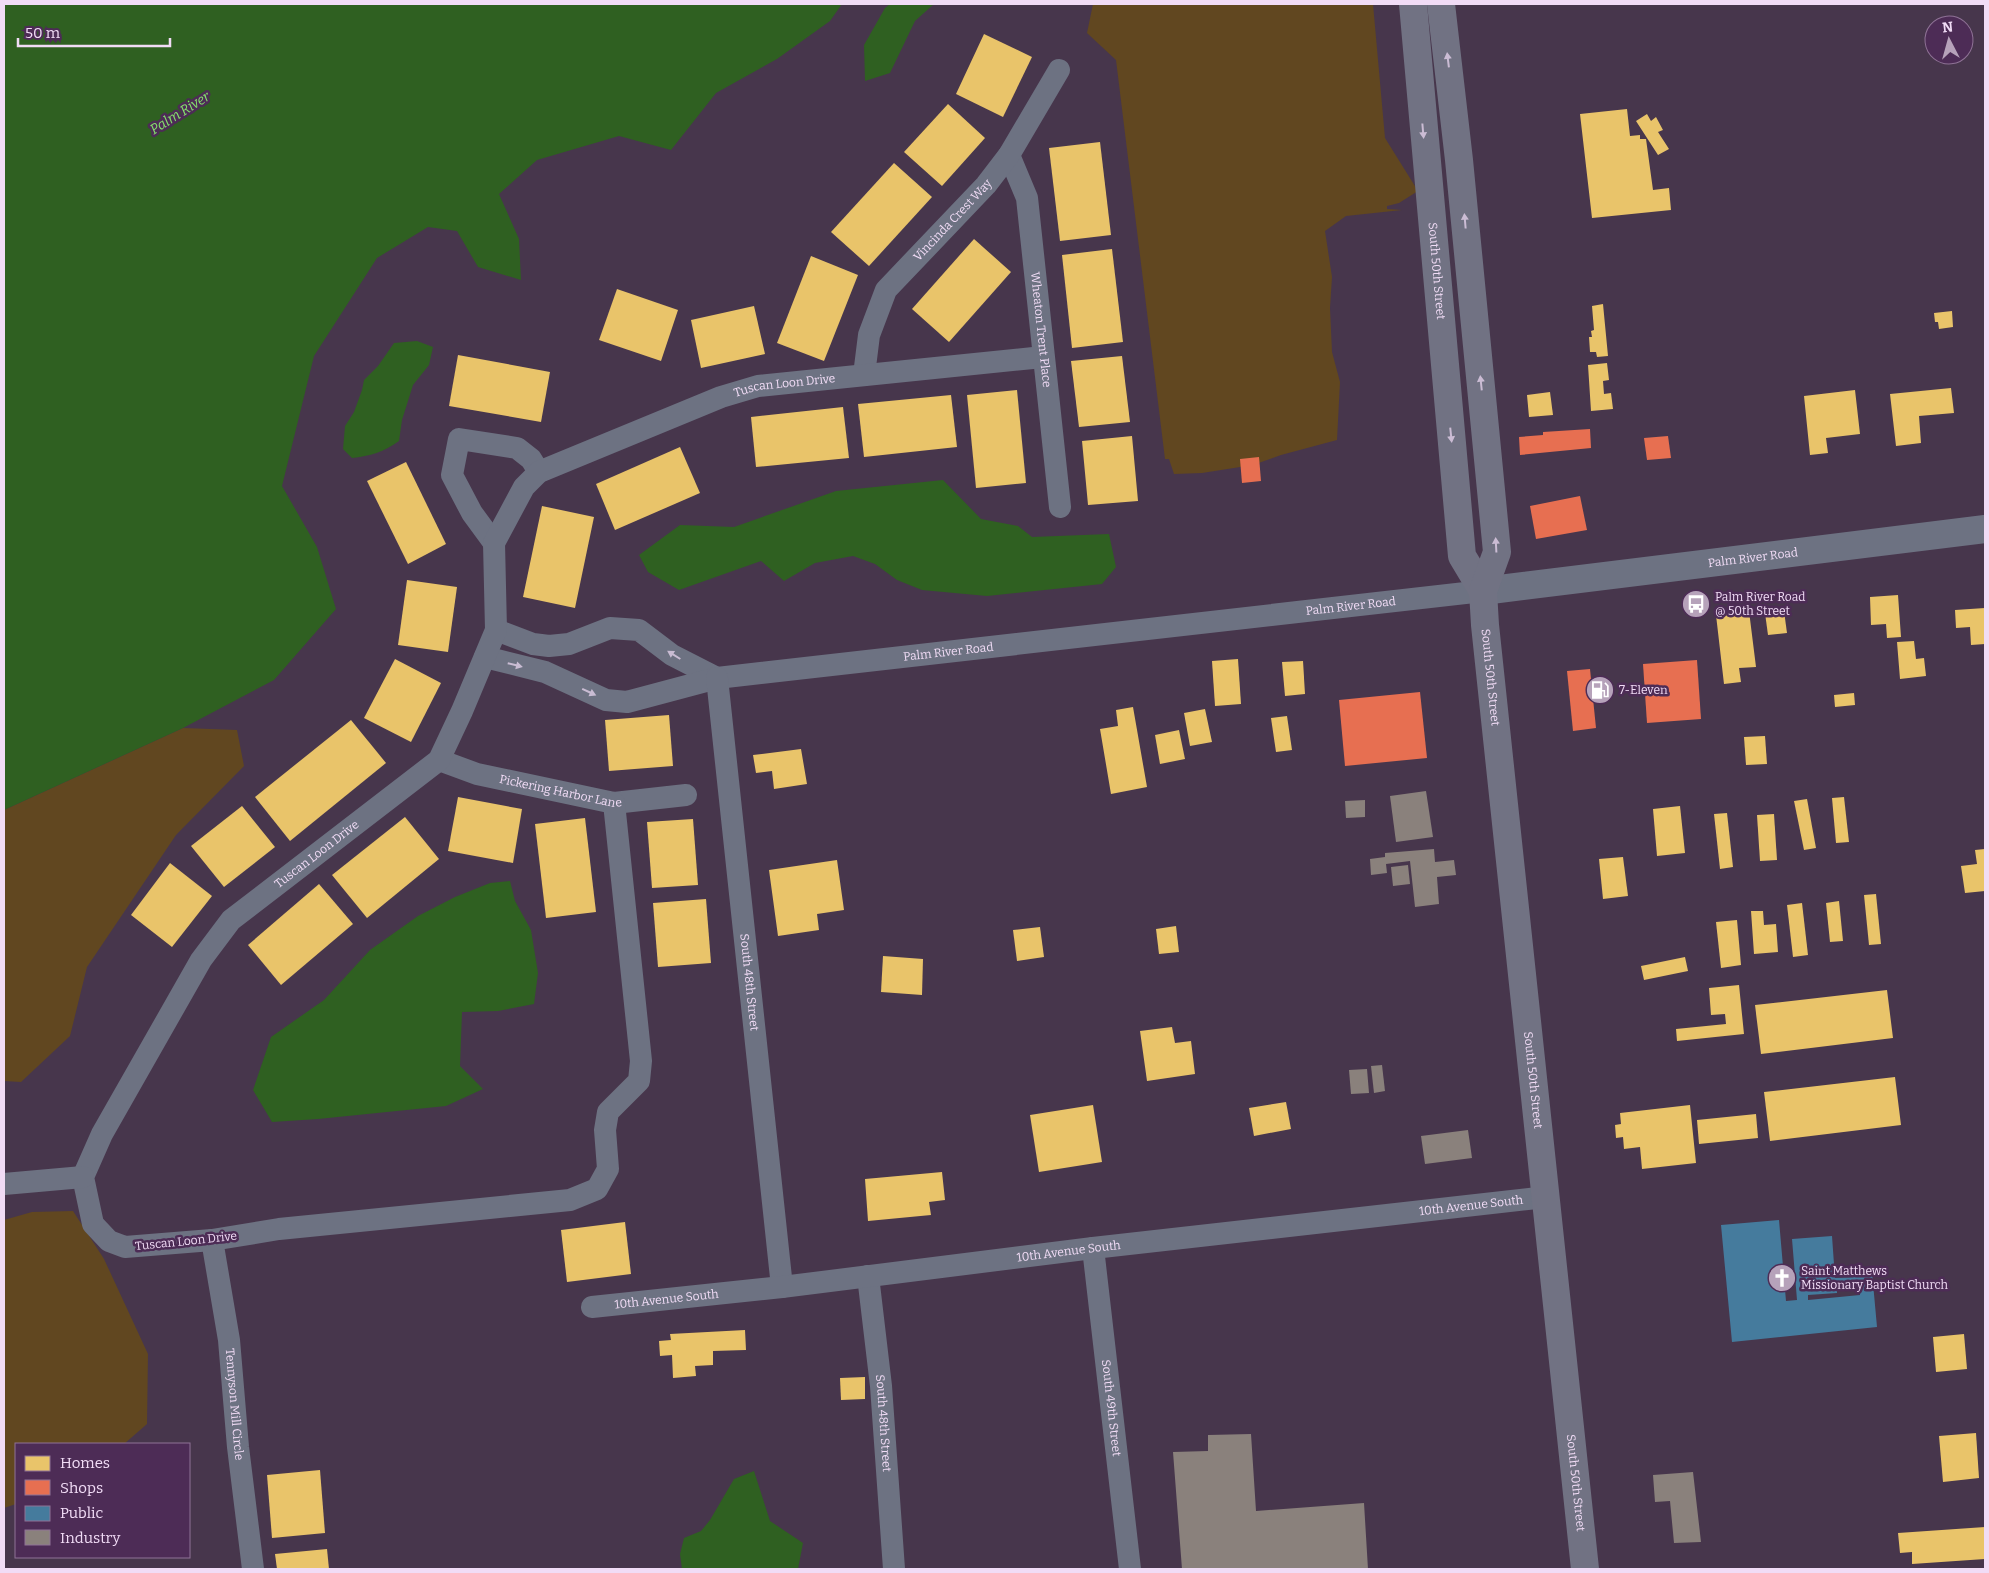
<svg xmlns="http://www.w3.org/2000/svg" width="1989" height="1573" font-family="Bitter,serif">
<rect width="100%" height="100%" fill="#47364c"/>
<g fill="#614720">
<path d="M 1093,4 L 1373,4 L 1385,138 L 1418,191 L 1399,203 L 1387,206 L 1387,209 L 1402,210 L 1346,216 L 1325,231 L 1332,277 L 1330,308 L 1332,352 L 1340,382 L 1337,440 L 1281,455 L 1253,465 L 1202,473 L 1174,474 L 1169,459 L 1165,459 L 1116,60 L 1087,33 Z"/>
<path d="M 183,728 L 237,730 L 244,766 L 176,835 L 87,967 L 70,1036 L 21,1082 L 4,1081 L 4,810 Z"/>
<path d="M 73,1211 L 104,1259 L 148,1354 L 147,1424 L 124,1444 L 16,1444 L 16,1504 L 4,1508 L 4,1220 L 32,1212 Z"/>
</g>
<g fill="#2f6021">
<path d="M 4,4 L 842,4 L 830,21 L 777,59 L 716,93 L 671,150 L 619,136 L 537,160 L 499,194 L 519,239 L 521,280 L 478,267 L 457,231 L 428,227 L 377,258 L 314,356 L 282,486 L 317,547 L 336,609 L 274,680 L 183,728 L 4,810 Z"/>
<path d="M 890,4 L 934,4 L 915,21 L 890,73 L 865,81 L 864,45 L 885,8 Z"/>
<path d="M 417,341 L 433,347 L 429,365 L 413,385 L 402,420 L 399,441 C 384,452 370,456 352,458 L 343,449 L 345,426 L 354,412 L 362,390 L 364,380 L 378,366 L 394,343 Z"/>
<path d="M 943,480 L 981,519 L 1018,526 L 1032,537 L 1109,534 L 1116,567 L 1102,584 L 987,596 L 922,590 L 897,580 L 875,564 L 853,556 L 815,563 L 784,581 L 761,561 L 679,590 L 648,572 L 639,555 L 680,525 L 734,527 L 836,491 Z"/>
<path d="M 510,881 L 515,901 L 531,930 L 538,973 L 534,1004 L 498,1011 L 462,1012 L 460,1066 L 483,1089 L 446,1106 L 318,1119 L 272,1122 L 253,1090 L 271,1037 L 324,1000 L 370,950 L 418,916 L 455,897 L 490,883 Z"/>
<path d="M 754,1471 L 770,1521 L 803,1543 L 798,1569 L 682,1569 L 680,1554 L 684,1538 L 701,1531 L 710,1520 L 734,1479 Z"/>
</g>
<g fill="#e9c46a">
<path d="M 984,34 L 1032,57 L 1003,117 L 956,94 Z"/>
<path d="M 948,104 L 985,138 L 942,186 L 904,152 Z"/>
<path d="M 1627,109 L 1630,136 L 1640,135 L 1640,139 L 1646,139 L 1653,190 L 1669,188 L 1671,210 L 1592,218 L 1580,114 Z"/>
<path d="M 1647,114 L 1651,121 L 1656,117 L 1663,130 L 1658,132 L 1669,149 L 1658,155 L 1636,121 Z"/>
<path d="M 1100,142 L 1111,235 L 1060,241 L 1049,148 Z"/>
<path d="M 894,163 L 932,197 L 869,266 L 831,232 Z"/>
<path d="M 974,239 L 1011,272 L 949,342 L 912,309 Z"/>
<path d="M 1112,249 L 1123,342 L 1072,348 L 1062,255 Z"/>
<path d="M 811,256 L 858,275 L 824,361 L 777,343 Z"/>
<path d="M 617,289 L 678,310 L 661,361 L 599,340 Z"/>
<path d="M 1603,304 L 1608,356 L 1597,357 L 1596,352 L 1590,352 L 1589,337 L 1592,337 L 1591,331 L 1594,330 L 1592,306 Z"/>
<path d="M 754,306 L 765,354 L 701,368 L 691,320 Z"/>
<path d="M 1952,311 L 1953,327 L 1939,329 L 1938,322 L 1935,322 L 1934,313 Z"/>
<path d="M 458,355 L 550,372 L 541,422 L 449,406 Z"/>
<path d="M 1122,356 L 1130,422 L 1079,427 L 1071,361 Z"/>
<path d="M 1607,363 L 1609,380 L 1603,381 L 1604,394 L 1611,393 L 1613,409 L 1591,411 L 1588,365 Z"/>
<path d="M 1951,388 L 1954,413 L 1919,416 L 1921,443 L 1896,446 L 1890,394 Z"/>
<path d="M 1017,390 L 1026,483 L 976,488 L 967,395 Z"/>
<path d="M 1855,390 L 1860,434 L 1826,438 L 1828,453 L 1810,455 L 1804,396 Z"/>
<path d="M 1550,392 L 1553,415 L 1529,417 L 1527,395 Z"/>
<path d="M 951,395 L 957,447 L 864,457 L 858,404 Z"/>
<path d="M 843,407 L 849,458 L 756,467 L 751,417 Z"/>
<path d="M 1132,436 L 1138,501 L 1088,505 L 1082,441 Z"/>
<path d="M 680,447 L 700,493 L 615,530 L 596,484 Z"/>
<path d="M 406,462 L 446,544 L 408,564 L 367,481 Z"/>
<path d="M 542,506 L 594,517 L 575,608 L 523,597 Z"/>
<path d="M 407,580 L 457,587 L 448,652 L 398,645 Z"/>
<path d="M 1898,595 L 1901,637 L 1887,638 L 1886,624 L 1871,625 L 1870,597 Z"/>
<path d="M 1985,608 L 1985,644 L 1971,645 L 1970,627 L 1956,628 L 1955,610 Z"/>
<path d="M 1749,611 L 1756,667 L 1739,668 L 1741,682 L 1724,684 L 1716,615 Z"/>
<path d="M 1784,611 L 1787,633 L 1768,635 L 1765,613 Z"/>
<path d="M 1914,641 L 1916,659 L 1924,658 L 1926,676 L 1900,679 L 1897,642 Z"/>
<path d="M 395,659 L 441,683 L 411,742 L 364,718 Z"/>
<path d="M 1238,659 L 1241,704 L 1215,706 L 1212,661 Z"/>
<path d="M 1303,661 L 1305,694 L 1285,696 L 1282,662 Z"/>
<path d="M 1854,693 L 1855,705 L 1835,707 L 1834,695 Z"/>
<path d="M 1133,707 L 1147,787 L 1111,794 L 1100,729 L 1118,726 L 1116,710 Z"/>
<path d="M 1205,709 L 1212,742 L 1190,746 L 1184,713 Z"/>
<path d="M 669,715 L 673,766 L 609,771 L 605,720 Z"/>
<path d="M 1287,716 L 1292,750 L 1276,752 L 1271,718 Z"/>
<path d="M 351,720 L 386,763 L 290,841 L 255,797 Z"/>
<path d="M 1179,730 L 1185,759 L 1160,764 L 1155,735 Z"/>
<path d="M 1765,736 L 1767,764 L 1746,765 L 1744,737 Z"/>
<path d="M 801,749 L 807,784 L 774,789 L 772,771 L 756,773 L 753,755 Z"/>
<path d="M 458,797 L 522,809 L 513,863 L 448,851 Z"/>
<path d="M 1844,797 L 1849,842 L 1836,843 L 1832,798 Z"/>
<path d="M 1807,799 L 1816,848 L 1804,850 L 1794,801 Z"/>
<path d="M 242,806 L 275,847 L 224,887 L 191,846 Z"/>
<path d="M 1680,806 L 1685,853 L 1657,856 L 1653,809 Z"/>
<path d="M 1727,813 L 1733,867 L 1720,869 L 1714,814 Z"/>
<path d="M 1774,814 L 1777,860 L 1760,861 L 1757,815 Z"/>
<path d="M 405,817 L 439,859 L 367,918 L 332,875 Z"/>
<path d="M 585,818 L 596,912 L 546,918 L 535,824 Z"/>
<path d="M 693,819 L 698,885 L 652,888 L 647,822 Z"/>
<path d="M 1985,849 L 1985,891 L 1965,893 L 1961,866 L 1977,864 L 1975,850 Z"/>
<path d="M 1623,857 L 1628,896 L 1603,899 L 1599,859 Z"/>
<path d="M 837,860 L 844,910 L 817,914 L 819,930 L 778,936 L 769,870 Z"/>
<path d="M 170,863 L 212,896 L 172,947 L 131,915 Z"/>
<path d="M 319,884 L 353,924 L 281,985 L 248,945 Z"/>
<path d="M 1876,894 L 1881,944 L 1869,945 L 1864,895 Z"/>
<path d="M 706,899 L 711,963 L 658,967 L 653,903 Z"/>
<path d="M 1839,901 L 1843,941 L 1830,942 L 1826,903 Z"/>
<path d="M 1802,903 L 1808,955 L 1793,957 L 1787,905 Z"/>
<path d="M 1751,911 L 1763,911 L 1764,925 L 1776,924 L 1778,952 L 1754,954 Z"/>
<path d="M 1737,920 L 1741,965 L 1721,968 L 1716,922 Z"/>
<path d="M 1176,926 L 1179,952 L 1159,954 L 1156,929 Z"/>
<path d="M 1040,927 L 1044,957 L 1017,961 L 1013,930 Z"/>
<path d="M 883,956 L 923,959 L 922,995 L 881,992 Z"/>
<path d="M 1685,957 L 1688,971 L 1644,980 L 1641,966 Z"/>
<path d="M 1739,985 L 1744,1034 L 1677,1041 L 1676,1029 L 1726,1024 L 1725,1014 L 1711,1015 L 1709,988 Z"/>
<path d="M 1887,990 L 1893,1038 L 1761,1054 L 1755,1005 Z"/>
<path d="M 1172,1027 L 1175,1043 L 1191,1041 L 1195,1074 L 1147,1081 L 1140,1031 Z"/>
<path d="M 1895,1077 L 1901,1125 L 1770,1141 L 1764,1092 Z"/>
<path d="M 1286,1102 L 1291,1129 L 1254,1136 L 1249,1108 Z"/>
<path d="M 1093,1105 L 1102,1162 L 1039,1172 L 1030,1115 Z"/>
<path d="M 1690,1105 L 1696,1163 L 1642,1169 L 1640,1147 L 1624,1149 L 1623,1137 L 1616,1138 L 1615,1125 L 1621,1124 L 1620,1113 Z"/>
<path d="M 1756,1114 L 1758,1138 L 1699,1144 L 1697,1120 Z"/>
<path d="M 942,1172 L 945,1200 L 929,1202 L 931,1215 L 868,1221 L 865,1179 Z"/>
<path d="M 625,1222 L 631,1274 L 567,1282 L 561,1230 Z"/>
<path d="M 745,1330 L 746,1350 L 713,1351 L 713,1365 L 695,1366 L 696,1376 L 673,1378 L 672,1355 L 660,1356 L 659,1341 L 671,1340 L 670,1334 Z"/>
<path d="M 1964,1334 L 1967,1369 L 1936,1372 L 1933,1337 Z"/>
<path d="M 865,1377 L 865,1399 L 841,1400 L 840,1378 Z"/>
<path d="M 1976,1433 L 1979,1478 L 1943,1482 L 1939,1436 Z"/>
<path d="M 320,1470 L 325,1533 L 272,1538 L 267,1475 Z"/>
<path d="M 1985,1527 L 1985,1559 L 1912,1564 L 1912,1552 L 1900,1553 L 1898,1533 Z"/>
<path d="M 327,1549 L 329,1569 L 277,1569 L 275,1554 Z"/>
</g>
<g fill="#e76f51">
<path d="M 1590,429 L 1591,448 L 1520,455 L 1519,437 L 1543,435 L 1543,432 Z"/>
<path d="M 1668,436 L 1671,458 L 1647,460 L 1644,438 Z"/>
<path d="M 1259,457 L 1261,481 L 1242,483 L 1240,459 Z"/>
<path d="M 1580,496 L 1587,530 L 1536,539 L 1530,506 Z"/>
<path d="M 1697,660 L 1701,719 L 1647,723 L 1643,664 Z"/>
<path d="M 1590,669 L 1596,728 L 1573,731 L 1567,671 Z"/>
<path d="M 1420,692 L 1427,758 L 1345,766 L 1339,700 Z"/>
</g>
<path fill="#457b9d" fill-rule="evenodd" d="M 1779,1220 L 1786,1301 L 1797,1300 L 1792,1239 L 1832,1236 L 1835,1278 L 1858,1277 L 1857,1273 L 1872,1272 L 1877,1327 L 1732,1342 L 1721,1225 ZM 1859,1284 L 1860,1295 L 1808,1300 L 1808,1295 L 1837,1293 L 1837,1286 Z"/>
<g fill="#8a817c">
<path d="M 1426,791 L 1433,837 L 1396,842 L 1390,796 Z"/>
<path d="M 1365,800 L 1365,817 L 1346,818 L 1345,801 Z"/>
<path d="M 1434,849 L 1435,862 L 1454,860 L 1456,875 L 1437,877 L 1439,904 L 1415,907 L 1410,861 L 1386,864 L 1387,873 L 1371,875 L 1370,859 L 1385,857 L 1385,853 Z"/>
<path d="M 1408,865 L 1410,884 L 1393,886 L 1391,867 Z"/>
<path d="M 1382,1065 L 1385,1091 L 1374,1093 L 1371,1066 Z"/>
<path d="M 1367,1069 L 1369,1093 L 1351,1094 L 1349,1070 Z"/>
<path d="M 1468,1130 L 1472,1158 L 1425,1164 L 1421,1136 Z"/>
<path d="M 1251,1434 L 1256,1511 L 1364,1503 L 1368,1569 L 1182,1569 L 1173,1452 L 1208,1451 L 1208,1435 Z"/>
<path d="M 1693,1472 L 1701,1542 L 1674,1543 L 1670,1501 L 1655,1502 L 1653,1475 Z"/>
</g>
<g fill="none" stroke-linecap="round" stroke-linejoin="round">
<g stroke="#6d7282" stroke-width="22">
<path id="s1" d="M 1009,155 L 1027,198 L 1060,507"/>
<path id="s2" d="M 864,375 L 869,335 L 886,290 L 986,185 L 1009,155 L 1059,70"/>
<path d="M 494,543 L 472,513 L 452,475 L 459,439 L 517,448 L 531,459 L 539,472"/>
<path d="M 496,630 L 533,644 L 549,646 L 569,644 L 610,628 L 639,630 L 672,655 L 717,678"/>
<path id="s3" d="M 485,657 L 545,672 L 606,700 L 627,702 L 717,678 L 1483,591"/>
<path id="s4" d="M 717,678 L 782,1287"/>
<path id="s5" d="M 439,760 L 477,774 L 614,803 L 686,795"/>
<path id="s6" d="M 614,803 L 641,1061 L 639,1081 L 608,1112 L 605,1130 L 608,1169 L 597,1189 L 570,1200 L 279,1229 L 212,1240 L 125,1247 L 109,1241 L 93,1224 L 83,1177 L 102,1134 L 201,960 L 231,920 L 439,760 L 462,711 L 496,630 L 494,543 L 524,487 L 539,472 L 721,397 L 758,386 L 1043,357"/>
<path d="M 4,1184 L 83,1177"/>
<path id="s7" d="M 212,1240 L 229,1340 L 238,1447 L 253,1569"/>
<path id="s8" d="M 1093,1248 L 1130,1569"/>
<path id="s9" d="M 868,1276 L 881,1386 L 894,1569"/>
<path id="s10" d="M 592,1307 L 782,1287 L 1093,1248 L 1546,1197"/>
</g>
<path stroke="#6d7282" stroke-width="28" id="s11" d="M 1483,591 L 1985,529"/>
<g stroke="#717283" stroke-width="28">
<path id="s12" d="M 1413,4 L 1462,556 L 1483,591"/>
<path id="s13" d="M 1441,4 L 1459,160 L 1497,552 L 1483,591 L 1485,625 L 1585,1569"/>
</g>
</g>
<defs><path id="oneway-solid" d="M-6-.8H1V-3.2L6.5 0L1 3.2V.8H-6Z" transform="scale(1.25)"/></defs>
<g fill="#cbbcd4">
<use href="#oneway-solid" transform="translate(1448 60) rotate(-97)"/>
<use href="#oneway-solid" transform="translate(1423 131) rotate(85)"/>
<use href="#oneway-solid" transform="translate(1465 221) rotate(-95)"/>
<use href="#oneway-solid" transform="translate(1481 383) rotate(-96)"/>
<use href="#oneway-solid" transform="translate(1451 435) rotate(84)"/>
<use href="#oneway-solid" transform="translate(1496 545) rotate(-93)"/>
</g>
<g fill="#c9bcd3">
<use href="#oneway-solid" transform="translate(674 655) rotate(-148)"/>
<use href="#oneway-solid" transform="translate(515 665) rotate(14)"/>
<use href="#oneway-solid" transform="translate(589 692) rotate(25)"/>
</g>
<defs>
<symbol id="bus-disc" viewBox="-11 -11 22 22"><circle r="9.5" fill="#b6a2ba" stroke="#4d2c56"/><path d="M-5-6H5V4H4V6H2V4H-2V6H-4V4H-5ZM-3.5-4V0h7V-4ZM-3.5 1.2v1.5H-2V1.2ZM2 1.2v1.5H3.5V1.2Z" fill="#fff"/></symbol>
<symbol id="fuel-disc" viewBox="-11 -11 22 22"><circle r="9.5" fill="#b6a2ba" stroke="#4d2c56"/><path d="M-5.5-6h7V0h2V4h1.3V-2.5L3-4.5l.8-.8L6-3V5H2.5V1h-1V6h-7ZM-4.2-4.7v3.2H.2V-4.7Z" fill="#fff"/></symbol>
<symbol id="church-disc" viewBox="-11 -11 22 22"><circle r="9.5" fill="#b6a2ba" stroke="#4d2c56"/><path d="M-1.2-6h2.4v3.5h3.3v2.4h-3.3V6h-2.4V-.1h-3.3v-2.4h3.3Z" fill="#fff"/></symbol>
</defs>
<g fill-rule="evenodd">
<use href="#bus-disc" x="1680" y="588" width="32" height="32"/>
<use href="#fuel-disc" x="1584" y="674" width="32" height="32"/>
<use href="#church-disc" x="1766" y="1262" width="32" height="32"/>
</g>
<g text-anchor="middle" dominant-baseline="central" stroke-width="5" stroke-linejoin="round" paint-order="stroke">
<g font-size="12" fill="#f1dcf6" stroke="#4d2c56">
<text stroke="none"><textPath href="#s2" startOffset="185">Vincinda Crest Way</textPath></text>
<text stroke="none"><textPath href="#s12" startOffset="268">South 50th Street</textPath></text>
<text stroke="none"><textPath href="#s1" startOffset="179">Wheaton Trent Place</textPath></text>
<text stroke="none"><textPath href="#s6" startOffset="2104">Tuscan Loon Drive</textPath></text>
<text stroke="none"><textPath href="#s11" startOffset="272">Palm River Road</textPath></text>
<text stroke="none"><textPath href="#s3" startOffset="881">Palm River Road</textPath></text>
<text stroke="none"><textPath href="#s3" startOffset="476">Palm River Road</textPath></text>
<text stroke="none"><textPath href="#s13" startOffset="679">South 50th Street</textPath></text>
<text stroke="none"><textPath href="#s5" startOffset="126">Pickering Harbor Lane</textPath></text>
<text stroke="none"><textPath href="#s6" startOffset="1374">Tuscan Loon Drive</textPath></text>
<text stroke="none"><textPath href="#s4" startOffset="306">South 48th Street</textPath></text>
<text stroke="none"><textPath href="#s13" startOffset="1084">South 50th Street</textPath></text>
<text stroke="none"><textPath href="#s10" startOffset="885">10th Avenue South</textPath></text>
<text transform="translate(186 1241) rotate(-6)">Tuscan Loon Drive</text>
<text stroke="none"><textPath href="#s10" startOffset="480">10th Avenue South</textPath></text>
<text stroke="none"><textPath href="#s10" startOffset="75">10th Avenue South</textPath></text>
<text stroke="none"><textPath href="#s7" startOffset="166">Tennyson Mill Circle</textPath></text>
<text stroke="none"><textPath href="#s8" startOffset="161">South 49th Street</textPath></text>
<text stroke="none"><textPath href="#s9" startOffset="148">South 48th Street</textPath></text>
<text stroke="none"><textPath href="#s13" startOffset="1489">South 50th Street</textPath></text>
</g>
<g font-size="12" fill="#f1dcf6" stroke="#4d2c56" text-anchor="start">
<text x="1715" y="597">Palm River Road<tspan x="1715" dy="14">@ 50th Street</tspan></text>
<text x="1619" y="690">7-Eleven</text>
<text x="1801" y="1271">Saint Matthews<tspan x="1801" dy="14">Missionary Baptist Church</tspan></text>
</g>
<g font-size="14" font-style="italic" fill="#85e26c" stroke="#4d2c56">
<text transform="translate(180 113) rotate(-32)">Palm River</text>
</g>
</g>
<rect width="1989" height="1573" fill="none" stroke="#f1dcf6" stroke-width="10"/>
<rect x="15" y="1443" width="175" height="115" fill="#4d2c56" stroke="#8f7296"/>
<rect x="25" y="1456" width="25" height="15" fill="#e9c46a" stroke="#8f7296"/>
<text x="60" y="1468" font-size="15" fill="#f1dcf6">Homes</text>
<rect x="25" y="1480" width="25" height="15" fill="#e76f51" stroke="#8f7296"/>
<text x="60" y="1493" font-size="15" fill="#f1dcf6">Shops</text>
<rect x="25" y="1506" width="25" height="15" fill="#457b9d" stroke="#8f7296"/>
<text x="60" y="1518" font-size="15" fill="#f1dcf6">Public</text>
<rect x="25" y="1530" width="25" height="15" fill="#8a817c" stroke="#8f7296"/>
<text x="60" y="1543" font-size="15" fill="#f1dcf6">Industry</text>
<g transform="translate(1949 40) rotate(354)"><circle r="24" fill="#4d2c56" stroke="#8f7296"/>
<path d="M0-4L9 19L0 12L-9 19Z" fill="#b6a2ba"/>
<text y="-8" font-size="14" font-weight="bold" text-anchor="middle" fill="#f1dcf6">N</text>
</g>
<path d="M18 38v8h152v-8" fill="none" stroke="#f1dcf6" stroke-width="2.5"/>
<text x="25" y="38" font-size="15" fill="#f1dcf6" stroke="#4d2c56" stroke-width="4" paint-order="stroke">50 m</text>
</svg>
